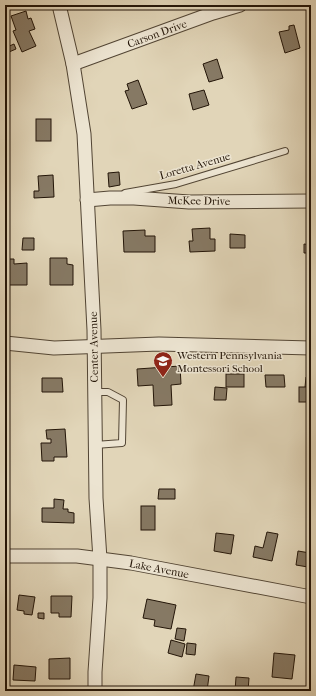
<svg xmlns="http://www.w3.org/2000/svg" width="316" height="696" font-family="'IM FELL French Canon',serif">
<rect width="100%" height="100%" fill="#e1d5b8"/>
<filter id="stains"><feTurbulence type="fractalNoise" baseFrequency=".005" numOctaves="4"/><feColorMatrix values="0 0 0 0 .2 0 0 0 0 .09 0 0 0 0 .02 0 0 0 .5 -.17"/></filter>
<radialGradient id="worn" r=".72"><stop offset=".6" stop-color="#630" stop-opacity="0"/><stop offset="1" stop-color="#630" stop-opacity=".3"/></radialGradient>
<g fill="#867964" stroke="#231508">
<path d="M 26,11 L 28,19 L 31,18 L 35,29 L 29,31 L 36,46 L 22,52 L 13,31 L 16,30 L 11,16 Z"/>
<path d="M 294,25 L 300,48 L 285,53 L 279,32 L 289,30 L 289,26 Z"/>
<path d="M 14,44 L 16,49 L 9,52 L 7,47 Z"/>
<path d="M 217,59 L 223,78 L 209,82 L 203,64 Z"/>
<path d="M 138,80 L 147,104 L 132,109 L 125,91 L 129,90 L 127,84 Z"/>
<path d="M 204,90 L 209,105 L 193,110 L 189,94 Z"/>
<rect x="36" y="119" width="15" height="22"/>
<path d="M 119,172 L 120,185 L 109,187 L 108,173 Z"/>
<path d="M 53,175 L 54,197 L 34,198 L 34,191 L 39,191 L 38,176 Z"/>
<path d="M 210,228 L 210,239 L 215,239 L 215,251 L 190,252 L 189,241 L 193,241 L 192,229 Z"/>
<path d="M 145,230 L 145,236 L 155,236 L 155,252 L 124,252 L 123,231 Z"/>
<path d="M 230,234 L 245,235 L 245,248 L 230,248 Z"/>
<path d="M 23,238 L 34,238 L 34,250 L 22,250 Z"/>
<path d="M 304,244 L 311,245 L 311,253 L 304,253 Z"/>
<path d="M 50,258 L 67,258 L 67,264 L 73,265 L 73,285 L 50,285 Z"/>
<path d="M 8,259 L 14,259 L 14,264 L 27,263 L 27,285 L 8,285 Z"/>
<path d="M 180,366 L 181,384 L 171,385 L 172,405 L 154,406 L 153,385 L 138,386 L 137,369 Z"/>
<rect x="226" y="374" width="18" height="13"/>
<path d="M 265,375 L 284,375 L 285,387 L 266,387 Z"/>
<path d="M 306,377 L 311,377 L 311,387 L 305,387 Z"/>
<path d="M 42,378 L 62,378 L 63,392 L 42,392 Z"/>
<path d="M 215,387 L 227,388 L 226,400 L 214,400 Z"/>
<rect x="299" y="387" width="12" height="15"/>
<path d="M 65,429 L 67,457 L 54,457 L 54,461 L 42,461 L 41,443 L 51,443 L 51,439 L 47,439 L 46,430 Z"/>
<path d="M 159,489 L 175,489 L 175,499 L 158,499 Z"/>
<path d="M 54,499 L 64,500 L 63,509 L 68,509 L 68,512 L 74,513 L 74,523 L 42,522 L 42,508 L 54,508 Z"/>
<rect x="141" y="506" width="14" height="24"/>
<path d="M 267,532 L 278,534 L 272,561 L 253,557 L 255,546 L 263,548 Z"/>
<path d="M 216,533 L 234,535 L 231,554 L 214,551 Z"/>
<path d="M 298,551 L 310,553 L 308,567 L 296,565 Z"/>
<path d="M 19,595 L 35,597 L 32,615 L 24,614 L 24,611 L 17,610 Z"/>
<path d="M 51,596 L 72,596 L 71,617 L 59,617 L 59,613 L 51,613 Z"/>
<path d="M 147,599 L 176,605 L 171,629 L 154,626 L 155,620 L 143,618 Z"/>
<path d="M 38,613 L 44,613 L 44,619 L 38,618 Z"/>
<path d="M 177,628 L 186,629 L 184,641 L 175,639 Z"/>
<path d="M 171,640 L 185,644 L 182,657 L 168,653 Z"/>
<path d="M 187,643 L 196,644 L 195,655 L 186,654 Z"/>
<path d="M 274,653 L 295,655 L 292,679 L 272,677 Z"/>
<path d="M 70,658 L 70,679 L 49,679 L 49,659 Z"/>
<path d="M 14,665 L 36,667 L 35,681 L 13,680 Z"/>
<path d="M 196,674 L 209,676 L 207,691 L 193,691 Z"/>
<path d="M 236,677 L 249,678 L 248,691 L 235,691 Z"/>
</g>
<g fill="none" stroke-linecap="round" stroke-linejoin="round">
<defs>
<g id="lane">
<path d="M 125,193 L 176,184 L 285,151"/>
<path d="M 95,392 L 108,392 L 123,400 L 122,443 L 95,445"/>
</g>
<g id="street">
<path d="M 59,5 L 73,64 L 84,134 L 94,330 L 96,498 L 100,559 L 100,598 L 95,672 L 95,691"/>
<path d="M 73,64 L 213,13 L 240,5"/>
<path d="M 87,200 L 110,198 L 134,198 L 189,202 L 311,201"/>
<path d="M 5,343 L 54,348 L 159,344 L 311,348"/>
<path d="M 5,556 L 77,556 L 131,563 L 311,597"/>
</g>
</defs>
<use href="#lane" stroke="#524534" stroke-width="8"/>
<use href="#street" stroke="#524534" stroke-width="15"/>
<use href="#lane" stroke="#ece4d1" stroke-width="6"/>
<use href="#street" stroke="#ece4d1" stroke-width="13"/>
</g>
<defs>
<symbol id="school-pin" viewBox="-11 -11 22 30"><path d="M0 17L-7.5 6A9.5 9.5 0 1 1 7.5 6Z" fill="#8f2418" stroke="#ece4d1"/><path d="M0-5L7-2L0 1L-7-2ZM-4 1L0 2.5L4 1V4Q0 6-4 4Z" fill="#fff"/></symbol>
</defs>
<g fill-rule="evenodd">
<use href="#school-pin" x="152" y="350" width="22" height="30"/>
</g>
<g text-anchor="middle" dominant-baseline="central" stroke-width="3" stroke-linejoin="round" paint-order="stroke">
<g font-size="11" fill="#231508" stroke="#ece4d1">
<text transform="translate(157 34) rotate(-20)">Carson Drive</text>
<text transform="translate(195 166) rotate(-16)">Loretta Avenue</text>
<text transform="translate(199 201) rotate(1)">McKee Drive</text>
<text transform="translate(94 347) rotate(-91)">Center Avenue</text>
<text transform="translate(159 569) rotate(11)">Lake Avenue</text>
</g>
<g font-size="11" fill="#231508" stroke="#ece4d1" text-anchor="start">
<text x="177" y="355">Western Pennsylvania<tspan x="177" dy="13">Montessori School</tspan></text>
</g>
</g>
<rect width="316" height="696" fill="none" stroke="#e1d5b8" stroke-width="20"/>
<rect x="6" y="6" width="304" height="684" fill="none" stroke="#231508" stroke-width="2"/>
<rect x="10" y="10" width="296" height="676" fill="none" stroke="#231508"/>
<rect width="100%" height="100%" filter="url(#stains)"/>
<rect width="100%" height="100%" fill="url(#worn)"/>
</svg>
